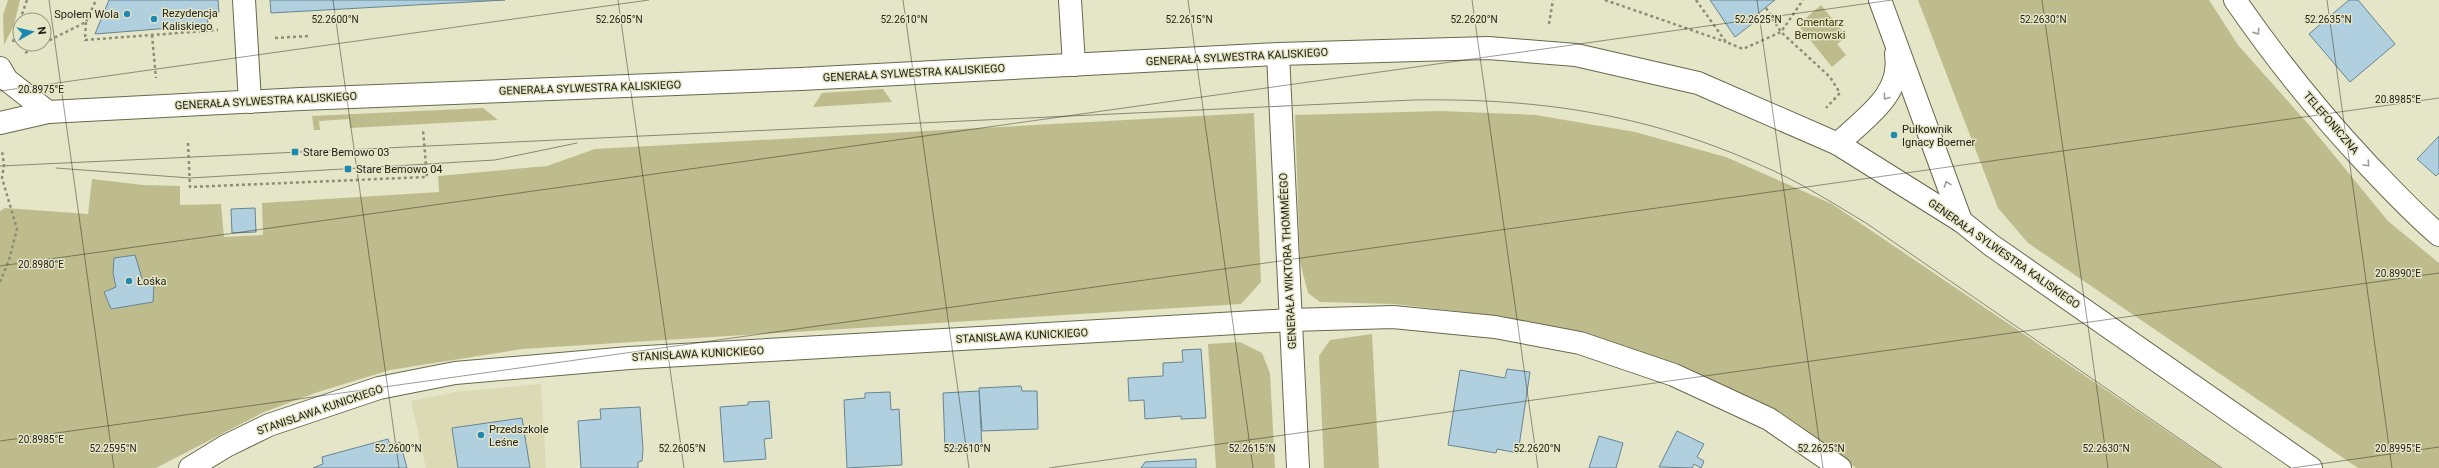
<svg xmlns="http://www.w3.org/2000/svg" width="2439" height="468" font-family="Roboto,sans-serif">
<rect width="100%" height="100%" fill="#e5e5c7"/>
<path fill="#dbdab5" d="M 541,384 L 546,468 L 426,468 L 411,401 L 455,392 Z"/>
<g fill="#bebc8c">
<path d="M 8,0 L 20,0 L 14,25 L 4,45 L 3,15 Z"/>
<path d="M 1918,0 L 2209,0 L 2238,45 L 2310,126 L 2388,221 L 2439,263 L 2439,468 L 2358,468 L 2028,243 L 1998,208 Z"/>
<path d="M 1821,5 L 1847,37 L 1837,44 L 1846,55 L 1832,67 L 1798,25 Z"/>
<path d="M 883,89 L 892,102 L 813,107 L 822,93 Z"/>
<path d="M 483,108 L 498,120 L 350,128 L 349,119 L 319,121 L 320,130 L 314,130 L 312,116 Z"/>
<path d="M 1442,111 L 1536,115 L 1635,132 L 1726,157 L 1832,204 L 2221,468 L 1856,468 L 1769,409 L 1681,365 L 1580,332 L 1506,317 L 1394,304 L 1320,302 L 1308,293 L 1300,262 L 1295,115 Z"/>
<path d="M 1254,113 L 1261,282 L 1241,304 L 522,349 L 390,370 L 318,392 L 264,412 L 156,468 L 0,468 L 0,211 L 5,208 L 88,214 L 92,179 L 143,185 L 180,186 L 180,205 L 221,204 L 224,237 L 263,235 L 262,203 L 439,192 L 438,176 L 547,166 L 595,149 Z"/>
<path d="M 1372,334 L 1379,468 L 1324,468 L 1319,356 L 1330,340 Z"/>
<path d="M 1240,342 L 1262,353 L 1270,373 L 1275,468 L 1216,468 L 1208,344 Z"/>
</g>
<g fill="#b1d0df" stroke="#678492">
<path d="M 109,0 L 218,0 L 219,12 L 207,13 L 208,25 L 95,34 Z"/>
<path d="M 270,0 L 505,0 L 271,13 Z"/>
<path d="M 1710,0 L 1775,0 L 1750,20 L 1753,23 L 1735,37 Z"/>
<path d="M 2349,0 L 2358,0 L 2395,44 L 2350,82 L 2309,34 Z"/>
<path d="M 2439,136 L 2439,173 L 2436,176 L 2417,159 Z"/>
<path d="M 255,208 L 256,232 L 232,233 L 231,209 Z"/>
<path d="M 135,255 L 143,282 L 154,283 L 153,302 L 111,309 L 104,292 L 116,287 L 113,273 L 114,258 Z"/>
<path d="M 1201,349 L 1206,418 L 1181,419 L 1181,416 L 1145,419 L 1144,400 L 1129,401 L 1128,378 L 1163,376 L 1163,363 L 1183,362 L 1182,350 Z"/>
<path d="M 1507,369 L 1530,372 L 1518,453 L 1497,449 L 1496,453 L 1448,445 L 1460,370 L 1505,378 Z"/>
<path d="M 1021,386 L 1022,391 L 1037,391 L 1038,429 L 982,431 L 979,388 Z"/>
<path d="M 979,391 L 982,448 L 945,449 L 943,393 Z"/>
<path d="M 890,392 L 891,410 L 899,409 L 902,465 L 847,468 L 844,400 L 865,398 L 865,393 Z"/>
<path d="M 769,401 L 772,438 L 764,439 L 766,459 L 724,462 L 720,407 L 748,405 L 748,402 Z"/>
<path d="M 640,407 L 643,449 L 642,461 L 638,462 L 638,468 L 581,468 L 578,421 L 601,419 L 600,409 Z"/>
<path d="M 522,418 L 530,468 L 458,468 L 452,428 Z"/>
<path d="M 1677,431 L 1704,444 L 1697,457 L 1704,461 L 1701,468 L 1694,464 L 1692,468 L 1659,467 Z"/>
<path d="M 1599,436 L 1623,443 L 1616,468 L 1589,468 Z"/>
<path d="M 388,439 L 390,445 L 400,442 L 407,468 L 313,468 L 323,464 L 322,457 Z"/>
<path d="M 1196,459 L 1196,468 L 1141,468 L 1145,462 Z"/>
</g>
<g fill="none" stroke-linecap="round" stroke-linejoin="round">
<defs>
<g id="street">
<path d="M 244,0 L 250,102"/>
<path d="M 1070,0 L 1074,65"/>
<path d="M 1880,0 L 1961,221"/>
<path d="M 2235,0 C 2275,58 2319,113 2368,165 C 2391,189 2413,213 2439,235"/>
<path d="M 1278,54 L 1298,468"/>
<path d="M 0,68 L 7,80 L 48,112"/>
<path d="M 0,123 L 48,112 L 301,99 L 801,79 L 1278,54 L 1488,48 L 1576,55 L 1698,83 L 1838,144 L 1961,221 L 1991,245 L 2311,468"/>
<path d="M 1838,144 C 1864,118 1903,95 1896,54"/>
<path d="M 190,468 L 226,446 L 269,425 L 379,388 L 455,373 L 629,358 L 1291,320 L 1393,317 L 1495,327 L 1580,343 L 1674,375 L 1769,419 L 1840,468"/>
</g>
</defs>
<use href="#street" stroke="#69684e" stroke-width="24"/>
<g stroke="#8e8d78" stroke-width="2.5" stroke-dasharray="3 3" stroke-linecap="butt">
<path d="M 1605,0 L 1726,42"/>
<path d="M 1696,0 L 1726,42 L 1743,49 L 1781,32 L 1803,0"/>
<path d="M 1766,8 L 1781,32 L 1830,77 L 1840,93 L 1826,108"/>
<path d="M 20,20 L 27,0"/>
<path d="M 86,22 L 85,40 L 218,30"/>
<path d="M 1549,24 L 1553,0"/>
<path d="M 152,35 L 156,78"/>
<path d="M 275,38 L 309,36"/>
<path d="M 13,42 L 20,21"/>
<path d="M 44,43 L 86,22 L 96,0"/>
<path d="M 25,53 L 43,44"/>
<path d="M 188,143 L 190,187 L 427,177 L 423,130"/>
<path d="M 0,282 L 9,260 L 17,229 L 2,178 L 4,165 L 2,151"/>
</g>
<use href="#street" stroke="#fff" stroke-width="22"/>
<g stroke="#888873" stroke-width="1">
<path d="M 0,166 L 1413,100 C 1545,98 1653,115 1774,171 C 1806,186 1836,205 1866,223 L 2222,468"/>
<path d="M 56,168 L 190,178 L 495,160 L 577,143"/>
</g>
</g>
<defs><path id="oneway-chevron" d="M-2-3.5L2.5 0L-2 3.5" fill="none" stroke-width="1.6" stroke-linecap="round" stroke-linejoin="round"/></defs>
<g stroke="#9c9c97">
<use href="#oneway-chevron" transform="translate(2257 32) rotate(55)"/>
<use href="#oneway-chevron" transform="translate(1886 97) rotate(128)"/>
<use href="#oneway-chevron" transform="translate(2367 164) rotate(47)"/>
<use href="#oneway-chevron" transform="translate(1947 184) rotate(-110)"/>
</g>
<path fill="none" stroke="#232217" stroke-width="1" stroke-opacity="0.45" d="M 49,0 L 114,468M 333,0 L 399,468M 618,0 L 684,468M 903,0 L 969,468M 1188,0 L 1253,468M 1472,0 L 1538,468M 1757,0 L 1823,468M 2042,0 L 2108,468M 2327,0 L 2392,468M 0,91 L 649,0M 0,266 L 1892,0M 0,441 L 2439,98M 1049,468 L 2439,273M 2292,468 L 2439,447"/>
<g fill="#1d88b0" stroke="#e5e5c7" stroke-width="1.5">
<circle cx="127" cy="14" r="4"/>
<circle cx="154" cy="19" r="4"/>
<circle cx="1894" cy="135" r="4"/>
<rect x="291" y="148" width="8" height="8" rx="2"/>
<rect x="344" y="165" width="8" height="8" rx="2"/>
<circle cx="129" cy="281" r="4"/>
<circle cx="481" cy="435" r="4"/>
</g>
<g text-anchor="middle" dominant-baseline="central" stroke-width="3" stroke-linejoin="round" paint-order="stroke">
<g font-size="11" fill="#232217" stroke="#e5e5c7" text-anchor="start">
<text x="162" y="13">Rezydencja<tspan x="162" dy="13">Kaliskiego</tspan></text>
<text x="119" y="14" text-anchor="end">Społem Wola</text>
<text x="1902" y="129">Pułkownik<tspan x="1902" dy="13">Ignacy Boerner</tspan></text>
<text x="303" y="152">Stare Bemowo 03</text>
<text x="356" y="169">Stare Bemowo 04</text>
<text x="137" y="281">Łośka</text>
<text x="489" y="429">Przedszkole<tspan x="489" dy="13">Leśne</tspan></text>
</g>
<g font-size="11" fill="#3b3808" stroke="#e5e5c7">
<text x="1820" y="22">Cmentarz<tspan x="1820" dy="13">Bemowski</tspan></text>
</g>
<g font-size="11" fill="#232217" stroke="#e5e5c7">
<text transform="translate(1237 57) rotate(-3)">GENERAŁA SYLWESTRA KALISKIEGO</text>
<text transform="translate(914 73) rotate(-3)">GENERAŁA SYLWESTRA KALISKIEGO</text>
<text transform="translate(590 88) rotate(-2)">GENERAŁA SYLWESTRA KALISKIEGO</text>
<text transform="translate(266 101) rotate(-3)">GENERAŁA SYLWESTRA KALISKIEGO</text>
<text transform="translate(2331 123) rotate(49)">TELEFONICZNA</text>
<text transform="translate(2004 254) rotate(35)">GENERAŁA SYLWESTRA KALISKIEGO</text>
<text transform="translate(1288 261) rotate(-93)">GENERAŁA WIKTORA THOMMÉEGO</text>
<text transform="translate(1022 336) rotate(-3)">STANISŁAWA KUNICKIEGO</text>
<text transform="translate(698 354) rotate(-3)">STANISŁAWA KUNICKIEGO</text>
<text transform="translate(320 410) rotate(-19)">STANISŁAWA KUNICKIEGO</text>
</g>
</g>
<g font-size="10" text-anchor="middle" fill="#232217" stroke="#e5e5c7" stroke-width="3" stroke-linejoin="round" paint-order="stroke">
<text x="335" y="23">52.2600°N</text>
<text x="619" y="23">52.2605°N</text>
<text x="904" y="23">52.2610°N</text>
<text x="1189" y="23">52.2615°N</text>
<text x="1474" y="23">52.2620°N</text>
<text x="1758" y="23">52.2625°N</text>
<text x="2043" y="23">52.2630°N</text>
<text x="2328" y="23">52.2635°N</text>
<text x="41" y="93">20.8975°E</text>
<text x="2398" y="103">20.8985°E</text>
<text x="41" y="268">20.8980°E</text>
<text x="2398" y="277">20.8990°E</text>
<text x="41" y="443">20.8985°E</text>
<text x="113" y="452">52.2595°N</text>
<text x="398" y="452">52.2600°N</text>
<text x="682" y="452">52.2605°N</text>
<text x="967" y="452">52.2610°N</text>
<text x="1252" y="452">52.2615°N</text>
<text x="1537" y="452">52.2620°N</text>
<text x="1821" y="452">52.2625°N</text>
<text x="2106" y="452">52.2630°N</text>
<text x="2398" y="452">20.8995°E</text>
</g>
<g transform="translate(32 32) rotate(82)"><circle r="19" fill="#e5e5c7" stroke="#979781"/>
<path d="M0-3L7 15L0 10L-7 15Z" fill="#1d88b0"/>
<text y="-6" font-size="11" font-weight="bold" text-anchor="middle" fill="#232217">N</text>
</g>
</svg>
